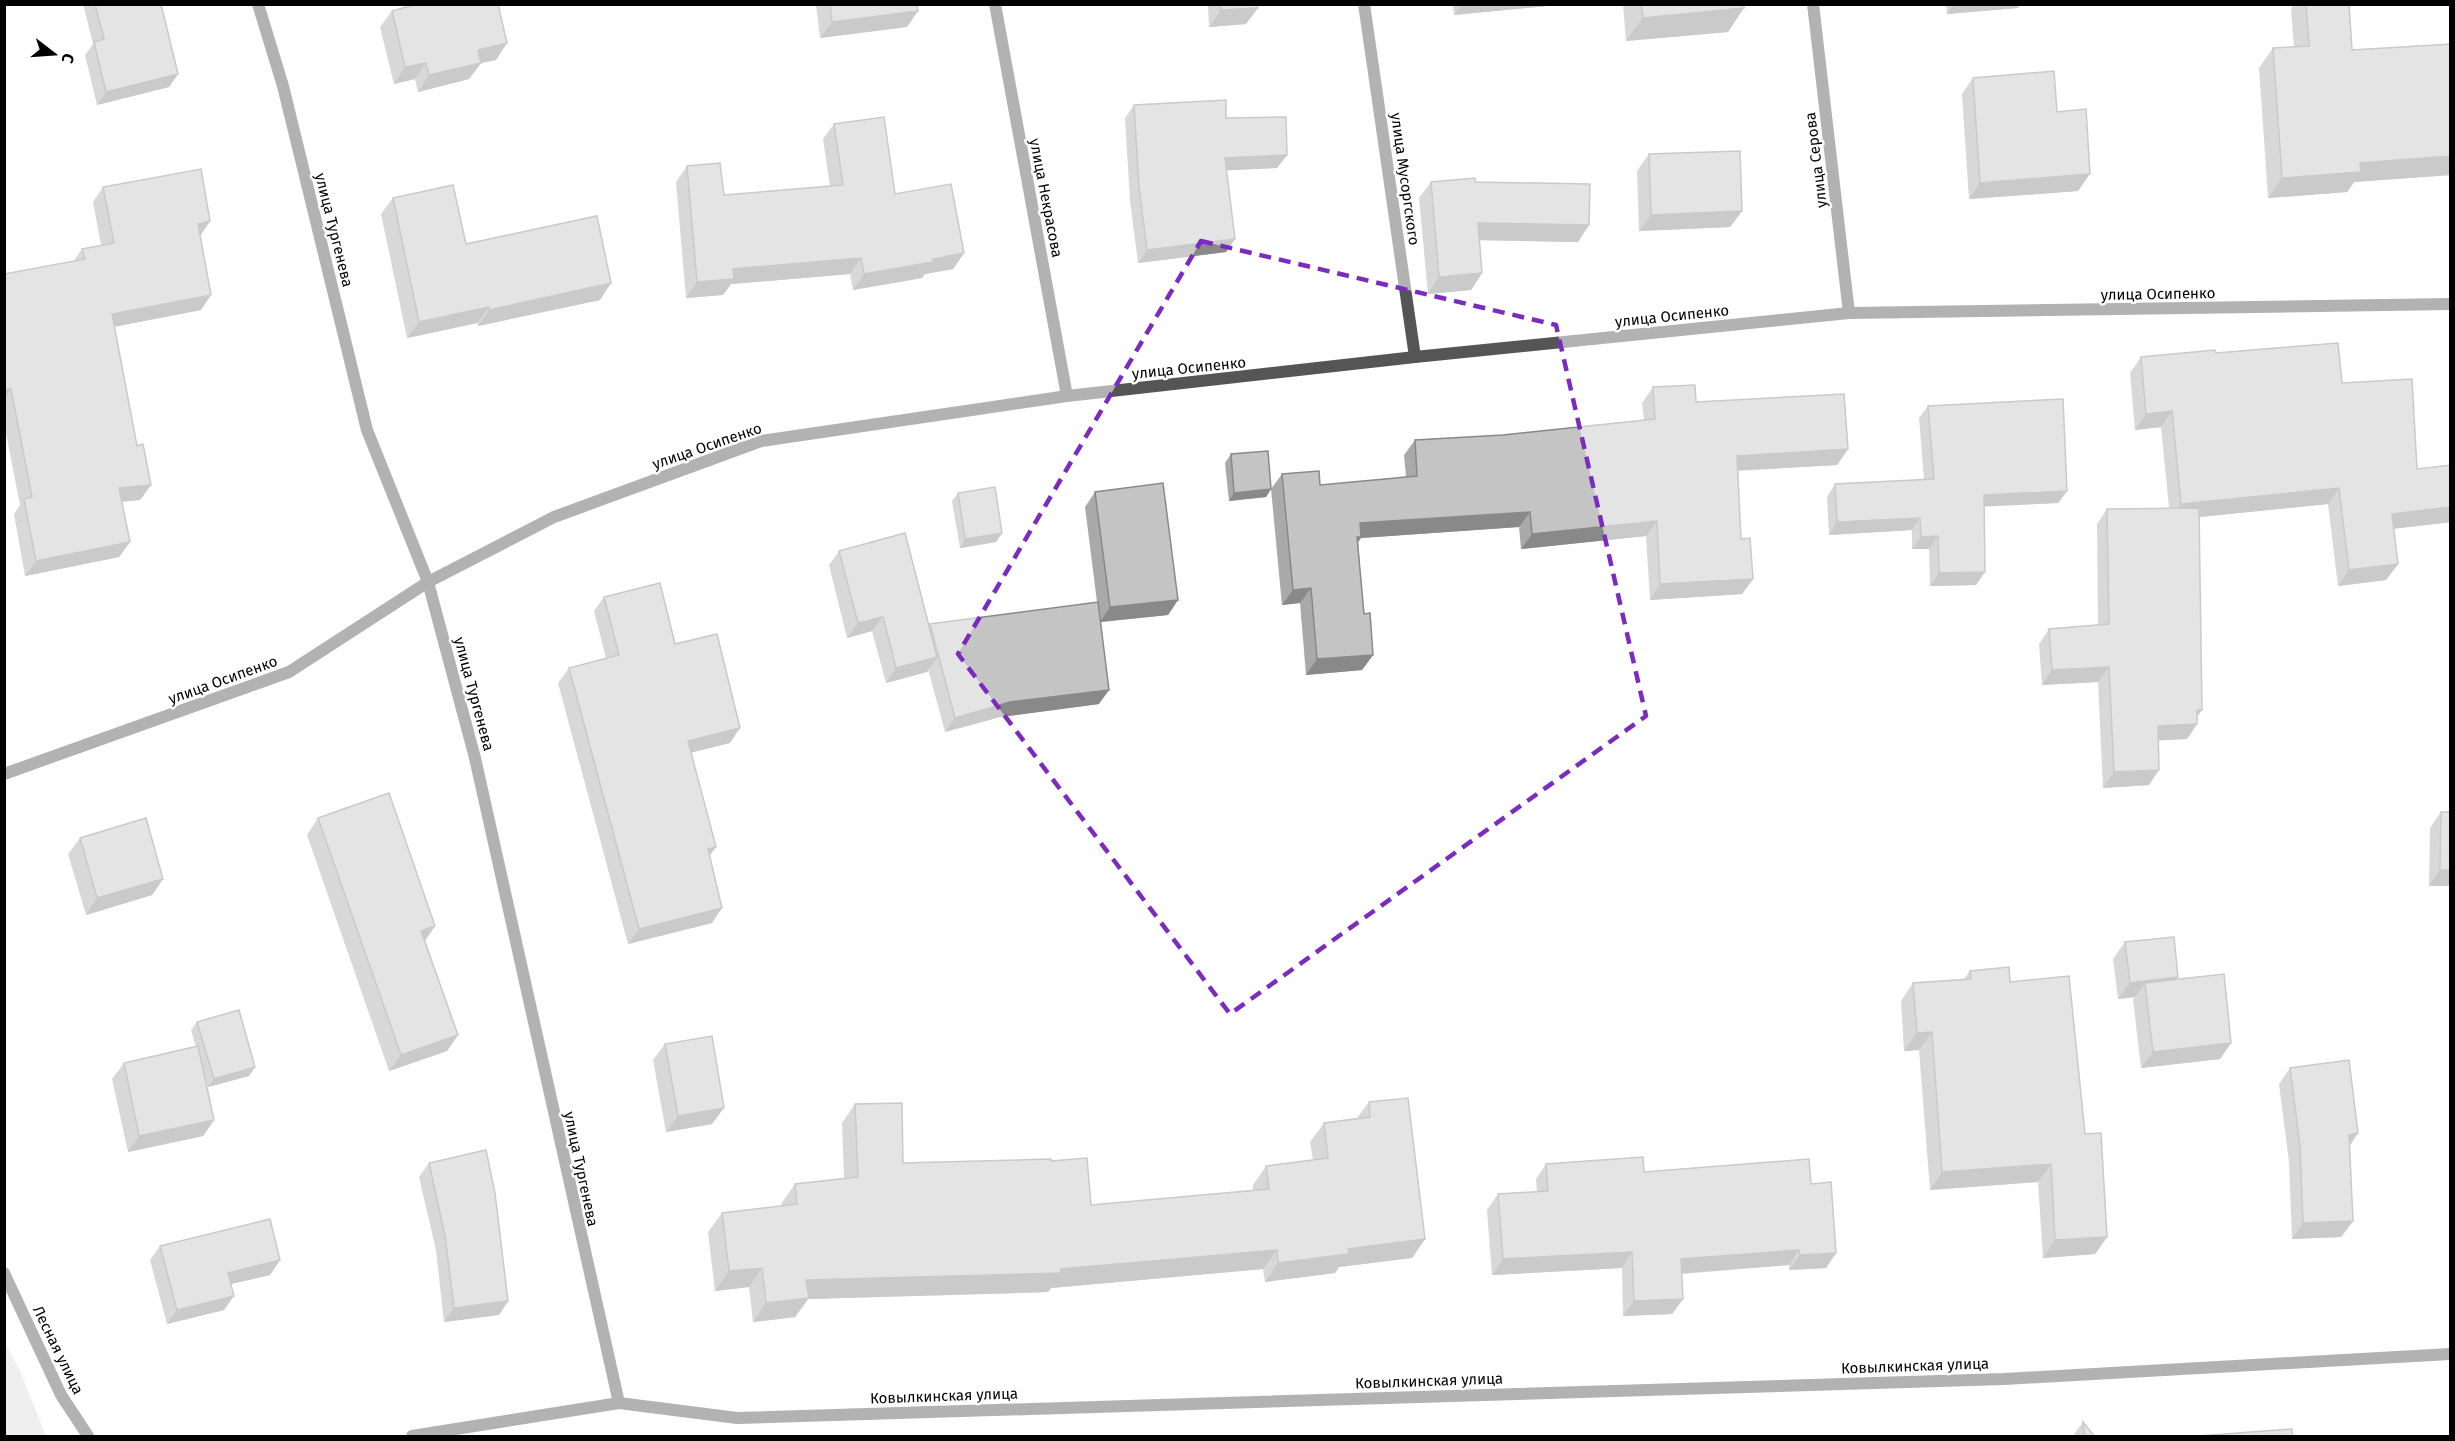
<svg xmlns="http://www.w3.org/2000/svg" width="2455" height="1441" font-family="'Fira Sans',sans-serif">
<rect width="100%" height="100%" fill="#fff"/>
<path fill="#dcdcdc" d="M 4,1341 L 20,1371 L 46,1436 L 5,1436 Z"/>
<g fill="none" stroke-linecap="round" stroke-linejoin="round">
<g stroke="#555" stroke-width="12">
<path d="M 258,4 L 283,86 L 367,430 L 428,582 L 475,758 L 619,1403"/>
<path d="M 995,4 L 1067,396"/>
<path d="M 1364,4 L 1415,357"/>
<path d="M 1813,4 L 1849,313"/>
<path d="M 4,774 L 289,672 L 428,582 L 554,517 L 761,441 L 1067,396 L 1415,357 L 1849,313 L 2450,304"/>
<path d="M 4,1273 L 61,1395 L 88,1436"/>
<path d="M 412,1436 L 619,1403 L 737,1418 L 2004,1379 L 2450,1354"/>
</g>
</g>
<g fill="#a9a9a9">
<path d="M 83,4 L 161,4 L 178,74 L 169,87 L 97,105 L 85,55 L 93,44 Z"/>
<path d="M 816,4 L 917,4 L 907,27 L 820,38 Z"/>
<path d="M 1208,4 L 1257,4 L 1246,24 L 1209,27 Z"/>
<path d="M 1453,4 L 1548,4 L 1547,6 L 1454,15 Z"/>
<path d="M 1623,4 L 1744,4 L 1728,32 L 1626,41 Z"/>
<path d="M 1946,4 L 2020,4 L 2018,8 L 1947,14 Z"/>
<path d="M 2294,4 L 2349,4 L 2352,50 L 2451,44 L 2451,175 L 2354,182 L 2347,192 L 2268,198 L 2259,68 L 2273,48 L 2294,47 L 2291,9 Z"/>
<path d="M 392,11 L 496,60 L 481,63 L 469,79 L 418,92 L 415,79 L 394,84 L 380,27 Z"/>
<path d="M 1973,78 L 2057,112 L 2078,191 L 1969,199 L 1962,94 Z"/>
<path d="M 1134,105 L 1226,118 L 1287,155 L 1277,168 L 1226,170 L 1235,239 L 1226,252 L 1138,263 L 1130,201 L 1125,118 Z"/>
<path d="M 834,124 L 895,194 L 964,253 L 953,269 L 925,274 L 922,278 L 853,290 L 850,274 L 731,284 L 723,295 L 686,298 L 676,182 L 687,166 L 724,195 L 830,186 L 823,139 Z"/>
<path d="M 1649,154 L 1742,211 L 1730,227 L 1639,231 L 1637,171 Z"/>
<path d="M 1431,182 L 1475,182 L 1578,242 L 1480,240 L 1482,273 L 1471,290 L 1428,294 L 1419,198 Z"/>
<path d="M 103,187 L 210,221 L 200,236 L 201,310 L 114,327 L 137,446 L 151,485 L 140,500 L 122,502 L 130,542 L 119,557 L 25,576 L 14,514 L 20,505 L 4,423 L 4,274 L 74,261 L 82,249 L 101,245 L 93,202 Z"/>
<path d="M 393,198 L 466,244 L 600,300 L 478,326 L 477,323 L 407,338 L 381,214 Z"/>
<path d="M 2216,353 L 2342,383 L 2417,469 L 2451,465 L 2451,522 L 2393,529 L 2398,564 L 2386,580 L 2338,586 L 2328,504 L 2199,517 L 2197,724 L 2187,739 L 2158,740 L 2149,785 L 2103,788 L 2098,682 L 2042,685 L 2039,644 L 2049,629 L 2098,625 L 2097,524 L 2107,509 L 2169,508 L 2161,427 L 2135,430 L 2130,373 L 2141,357 Z"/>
<path d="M 1653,387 L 1696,402 L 1848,449 L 1837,465 L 1737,471 L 1741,539 L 1753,579 L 1742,594 L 1650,600 L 1646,536 L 1521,549 L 1519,527 L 1361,538 L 1358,542 L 1364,614 L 1373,655 L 1362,670 L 1306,675 L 1300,603 L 1282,605 L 1271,489 L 1282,474 L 1320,485 L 1406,477 L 1404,455 L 1415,440 L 1503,435 L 1644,420 L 1642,403 Z"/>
<path d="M 1928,406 L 2067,491 L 2058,503 L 1984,506 L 1976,585 L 1930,586 L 1929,549 L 1912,549 L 1912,530 L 1829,535 L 1827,497 L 1835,484 L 1924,480 L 1919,418 Z"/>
<path d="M 1231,454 L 1271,489 L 1266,497 L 1229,501 L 1225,463 Z"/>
<path d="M 1095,492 L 1178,600 L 1168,615 L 1100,622 L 1099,704 L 1000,717 L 945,732 L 928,669 L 927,672 L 886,683 L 872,631 L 847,638 L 829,565 L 839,551 L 929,625 L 930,624 L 1097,602 L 1085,507 Z"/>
<path d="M 958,493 L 1002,533 L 996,542 L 960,548 L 952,501 Z"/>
<path d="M 604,597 L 675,644 L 730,743 L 691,752 L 709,856 L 712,923 L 628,944 L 558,683 L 569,668 L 606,658 L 594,611 Z"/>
<path d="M 2441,812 L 2451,812 L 2451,886 L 2429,886 L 2430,828 Z"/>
<path d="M 318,818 L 435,926 L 425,940 L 458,1035 L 447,1051 L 389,1071 L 307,835 Z"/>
<path d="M 80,838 L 163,879 L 152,895 L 86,915 L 68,854 Z"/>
<path d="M 2125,942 L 2177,979 L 2231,1043 L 2220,1059 L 2141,1068 L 2133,999 L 2135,997 L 2118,999 L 2113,959 Z"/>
<path d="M 1970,971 L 2010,982 L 2085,1134 L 2107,1237 L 2095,1254 L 2043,1258 L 2038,1182 L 1930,1190 L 1919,1050 L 1904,1051 L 1901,1001 L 1913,983 L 1964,979 Z"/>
<path d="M 197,1022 L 255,1067 L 249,1076 L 208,1087 L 204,1072 L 214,1120 L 203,1136 L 128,1152 L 112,1079 L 124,1063 L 196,1047 L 191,1030 Z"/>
<path d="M 665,1044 L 712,1124 L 666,1132 L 653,1060 Z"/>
<path d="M 2290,1068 L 2349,1146 L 2353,1221 L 2341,1237 L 2292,1239 L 2289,1162 L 2279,1084 Z"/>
<path d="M 1369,1102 L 1425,1239 L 1412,1258 L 1339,1267 L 1335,1273 L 1265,1282 L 1263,1269 L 1051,1288 L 1048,1292 L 808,1299 L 795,1317 L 753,1322 L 749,1287 L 715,1291 L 708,1232 L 722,1213 L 782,1206 L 781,1204 L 795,1184 L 844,1178 L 842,1123 L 855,1104 L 903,1163 L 1051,1161 L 1091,1205 L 1253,1191 L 1253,1185 L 1266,1166 L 1313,1160 L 1310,1142 L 1324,1123 L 1357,1118 Z"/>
<path d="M 429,1163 L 508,1301 L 499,1315 L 444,1322 L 436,1250 L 419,1177 Z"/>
<path d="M 1546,1164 L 1811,1184 L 1836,1253 L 1826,1268 L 1789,1270 L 1789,1265 L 1682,1274 L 1683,1299 L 1672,1314 L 1623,1316 L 1622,1268 L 1492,1275 L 1487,1210 L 1498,1194 L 1537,1192 L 1536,1179 Z"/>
<path d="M 160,1246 L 280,1260 L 270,1275 L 231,1284 L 224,1310 L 167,1324 L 150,1260 Z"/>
<path d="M 2083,1422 L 2095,1437 L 2072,1437 Z"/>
</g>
<g fill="#898989">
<path d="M 1462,4 L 1548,4 L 1547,6 L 1454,15 Z"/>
<path d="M 1953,4 L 2020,4 L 2018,8 L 1947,14 Z"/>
<path d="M 1258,8 L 1246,24 L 1209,27 L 1221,10 Z"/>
<path d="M 1744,8 L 1728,32 L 1626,41 L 1643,18 Z"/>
<path d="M 918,11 L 907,27 L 820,38 L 832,22 Z"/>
<path d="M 507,43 L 496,60 L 481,63 L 469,79 L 418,92 L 429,75 L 478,50 Z"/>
<path d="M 426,63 L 415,79 L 394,84 L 405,67 Z"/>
<path d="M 178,74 L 169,87 L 97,105 L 106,92 Z"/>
<path d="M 1287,155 L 1277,168 L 1215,171 L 1225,158 Z"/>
<path d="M 2451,156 L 2451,175 L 2354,182 L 2347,192 L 2268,198 L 2282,178 L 2360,163 Z"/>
<path d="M 2090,174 L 2078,191 L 1969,199 L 1980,183 Z"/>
<path d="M 1742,211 L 1730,227 L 1639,231 L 1651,215 Z"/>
<path d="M 210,221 L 200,236 L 198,224 Z"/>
<path d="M 1478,223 L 1589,225 L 1578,242 L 1467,240 Z"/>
<path d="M 1235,239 L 1226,252 L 1138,263 L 1147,250 Z"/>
<path d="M 964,253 L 953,269 L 925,274 L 922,278 L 853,290 L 864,274 L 933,259 Z"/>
<path d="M 861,258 L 850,274 L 731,284 L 723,295 L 686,298 L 697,282 L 733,269 Z"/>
<path d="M 1482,273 L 1471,290 L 1428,294 L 1439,277 Z"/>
<path d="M 611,283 L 600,300 L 478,326 L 489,310 Z"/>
<path d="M 211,295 L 201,310 L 102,329 L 112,314 Z"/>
<path d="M 489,307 L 477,323 L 407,338 L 419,322 Z"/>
<path d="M 11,389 L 4,399 L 4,390 Z"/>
<path d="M 2172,411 L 2161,427 L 2135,430 L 2146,414 Z"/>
<path d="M 1848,449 L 1837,465 L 1726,471 L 1737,456 Z"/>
<path d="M 151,485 L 140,500 L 108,502 L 119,488 Z"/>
<path d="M 2339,488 L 2328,504 L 2170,520 L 2181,504 Z"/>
<path d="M 1271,489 L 1266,497 L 1229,501 L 1234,493 Z"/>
<path d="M 2067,491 L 2058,503 L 1975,507 L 1984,495 Z"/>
<path d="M 2451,507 L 2451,522 L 2381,530 L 2392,514 Z"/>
<path d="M 1530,512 L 1519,527 L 1361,538 L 1351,552 L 1360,523 Z"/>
<path d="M 1920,518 L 1912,530 L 1829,535 L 1837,522 Z"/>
<path d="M 1657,521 L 1646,536 L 1521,549 L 1532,534 Z"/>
<path d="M 1002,533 L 996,542 L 960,548 L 965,539 Z"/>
<path d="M 1938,536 L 1929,549 L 1912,549 L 1921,537 Z"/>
<path d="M 130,542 L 119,557 L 25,576 L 36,561 Z"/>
<path d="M 2398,564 L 2386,580 L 2338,586 L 2349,570 Z"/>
<path d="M 1985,572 L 1976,585 L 1930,586 L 1939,573 Z"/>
<path d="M 1753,579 L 1742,594 L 1650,600 L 1660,584 Z"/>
<path d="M 1311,588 L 1300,603 L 1282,605 L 1293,590 Z"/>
<path d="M 1178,600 L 1168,615 L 1100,622 L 1110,607 Z"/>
<path d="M 883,617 L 872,631 L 847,638 L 858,623 Z"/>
<path d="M 1373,655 L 1362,670 L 1306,675 L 1317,659 Z"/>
<path d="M 937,657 L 927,672 L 886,683 L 896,668 Z"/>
<path d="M 2109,667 L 2098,682 L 2042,685 L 2052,670 Z"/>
<path d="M 1109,690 L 1099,704 L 1000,717 L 945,732 L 955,718 L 1010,702 Z"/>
<path d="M 2197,710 L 2202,710 L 2192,724 L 2197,724 L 2187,739 L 2147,741 L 2158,726 Z"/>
<path d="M 740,728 L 730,743 L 678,756 L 688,741 Z"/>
<path d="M 2159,770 L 2149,785 L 2103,788 L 2114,772 Z"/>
<path d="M 716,847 L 705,862 L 708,849 Z"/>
<path d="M 2440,870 L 2451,870 L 2451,886 L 2429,886 Z"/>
<path d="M 163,879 L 152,895 L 86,915 L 97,898 Z"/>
<path d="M 722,908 L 712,923 L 628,944 L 639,929 Z"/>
<path d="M 435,926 L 424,942 L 421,931 Z"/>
<path d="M 2178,977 L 2167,993 L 2145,983 L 2135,997 L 2118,999 L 2130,983 Z"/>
<path d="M 1932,1032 L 1919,1050 L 1904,1051 L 1917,1033 Z"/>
<path d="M 458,1035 L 447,1051 L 389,1071 L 401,1055 Z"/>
<path d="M 2231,1043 L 2220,1059 L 2141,1068 L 2153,1052 Z"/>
<path d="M 255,1067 L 249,1076 L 208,1087 L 214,1079 Z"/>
<path d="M 724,1108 L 712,1124 L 666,1132 L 678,1116 Z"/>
<path d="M 214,1120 L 203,1136 L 128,1152 L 139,1136 Z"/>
<path d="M 2358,1133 L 2347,1150 L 2349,1135 Z"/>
<path d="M 2051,1164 L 2038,1182 L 1930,1190 L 1942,1172 Z"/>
<path d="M 2353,1221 L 2341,1237 L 2292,1239 L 2303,1223 Z"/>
<path d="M 2107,1237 L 2095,1254 L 2043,1258 L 2055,1240 Z"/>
<path d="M 1425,1239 L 1412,1258 L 1339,1267 L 1335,1273 L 1265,1282 L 1278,1263 L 1348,1249 Z"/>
<path d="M 1277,1250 L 1263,1269 L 1051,1288 L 1048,1292 L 808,1299 L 795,1317 L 753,1322 L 766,1303 L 806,1280 L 1061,1269 Z"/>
<path d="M 1799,1250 L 1789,1265 L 1671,1274 L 1681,1259 Z"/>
<path d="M 1632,1252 L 1622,1268 L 1492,1275 L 1503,1259 Z"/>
<path d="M 1836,1253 L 1826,1268 L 1789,1270 L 1800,1255 Z"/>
<path d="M 280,1260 L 270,1275 L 218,1287 L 228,1273 Z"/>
<path d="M 762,1268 L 749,1287 L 715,1291 L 729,1271 Z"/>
<path d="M 234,1296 L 224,1310 L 167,1324 L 177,1310 Z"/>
<path d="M 1683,1299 L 1672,1314 L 1623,1316 L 1634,1301 Z"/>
<path d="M 508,1301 L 499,1315 L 444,1322 L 454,1308 Z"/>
</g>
<g fill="#c4c4c4" stroke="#898989" stroke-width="1.5">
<path d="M 95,4 L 161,4 L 178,74 L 106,92 L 94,42 L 104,39 Z"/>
<path d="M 417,4 L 498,4 L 507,43 L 478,50 L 481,63 L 429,75 L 426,63 L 405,67 L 392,11 Z"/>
<path d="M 830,4 L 917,4 L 918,11 L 832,22 Z"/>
<path d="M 1220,4 L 1257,4 L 1258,8 L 1221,10 Z"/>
<path d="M 1641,4 L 1744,4 L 1744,8 L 1643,18 Z"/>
<path d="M 2306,4 L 2349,4 L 2352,50 L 2451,44 L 2451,156 L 2360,163 L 2361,172 L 2282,178 L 2273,48 L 2309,46 Z"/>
<path d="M 2054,71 L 2057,112 L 2086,109 L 2090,174 L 1980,183 L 1973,78 Z"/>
<path d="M 1226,100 L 1226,118 L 1286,117 L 1287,155 L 1225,158 L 1235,239 L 1147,250 L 1139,187 L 1134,105 Z"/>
<path d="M 884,117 L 895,194 L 951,184 L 964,253 L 933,259 L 933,262 L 864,274 L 861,258 L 733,269 L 734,279 L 697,282 L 687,166 L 720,163 L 724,195 L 843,185 L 834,124 Z"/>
<path d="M 1740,151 L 1742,211 L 1651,215 L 1649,154 Z"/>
<path d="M 201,169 L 210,221 L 198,224 L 211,295 L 112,314 L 137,446 L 143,444 L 151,485 L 119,488 L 130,542 L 36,561 L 24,499 L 32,497 L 11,389 L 4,390 L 4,274 L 85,259 L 82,249 L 114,243 L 103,187 Z"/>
<path d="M 1475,178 L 1475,182 L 1590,184 L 1589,225 L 1478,223 L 1482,273 L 1439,277 L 1431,182 Z"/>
<path d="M 453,185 L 466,244 L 597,216 L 611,283 L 489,310 L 489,307 L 419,322 L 393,198 Z"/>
<path d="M 2338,343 L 2342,383 L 2412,379 L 2417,469 L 2451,465 L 2451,507 L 2392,514 L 2398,564 L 2349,570 L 2339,488 L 2181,504 L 2172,411 L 2146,414 L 2141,357 L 2215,350 L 2216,353 Z"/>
<path d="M 1695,385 L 1696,402 L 1844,394 L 1848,449 L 1737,456 L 1741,539 L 1750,538 L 1753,579 L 1660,584 L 1657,521 L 1532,534 L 1530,512 L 1360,523 L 1361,537 L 1357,537 L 1364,614 L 1370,613 L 1373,655 L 1317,659 L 1311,588 L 1293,590 L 1282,474 L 1319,471 L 1320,485 L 1417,476 L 1415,440 L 1503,435 L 1655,419 L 1653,387 Z"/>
<path d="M 2063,399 L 2067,491 L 1984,495 L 1985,572 L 1939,573 L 1938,536 L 1921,537 L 1920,518 L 1837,522 L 1835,484 L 1934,479 L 1928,406 Z"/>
<path d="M 1268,451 L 1271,489 L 1234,493 L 1231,454 Z"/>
<path d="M 1163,483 L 1178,600 L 1110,607 L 1095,492 Z"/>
<path d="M 995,487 L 1002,533 L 965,539 L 958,493 Z"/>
<path d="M 2199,508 L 2202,710 L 2197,710 L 2197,724 L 2158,726 L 2159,770 L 2114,772 L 2109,667 L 2052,670 L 2049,629 L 2109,624 L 2107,509 Z"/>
<path d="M 905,533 L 937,657 L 896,668 L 883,617 L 858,623 L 839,551 Z"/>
<path d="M 660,583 L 675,644 L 717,634 L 740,728 L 688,741 L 716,847 L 708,849 L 722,908 L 639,929 L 569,668 L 619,655 L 604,597 Z"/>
<path d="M 1098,602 L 1109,690 L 1010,702 L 955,718 L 930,624 Z"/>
<path d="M 389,793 L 435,926 L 421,931 L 458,1035 L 401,1055 L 318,818 Z"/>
<path d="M 2441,812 L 2451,812 L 2451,870 L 2440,870 Z"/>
<path d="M 146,818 L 163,879 L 97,898 L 80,838 Z"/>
<path d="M 2174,937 L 2178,977 L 2130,983 L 2125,942 Z"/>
<path d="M 2009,967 L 2010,982 L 2069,976 L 2085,1134 L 2101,1133 L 2107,1237 L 2055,1240 L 2051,1164 L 1942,1172 L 1932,1032 L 1917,1033 L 1913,983 L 1971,979 L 1970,971 Z"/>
<path d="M 2224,974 L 2231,1043 L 2153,1052 L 2145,983 Z"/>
<path d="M 239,1010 L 255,1067 L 214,1079 L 197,1022 Z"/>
<path d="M 712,1036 L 724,1108 L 678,1116 L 665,1044 Z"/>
<path d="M 198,1046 L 214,1120 L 139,1136 L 124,1063 Z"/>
<path d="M 2349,1060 L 2358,1133 L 2349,1135 L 2353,1221 L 2303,1223 L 2300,1146 L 2290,1068 Z"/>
<path d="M 1408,1098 L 1425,1239 L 1348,1249 L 1349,1254 L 1278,1263 L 1277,1250 L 1061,1269 L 1061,1273 L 806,1280 L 809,1298 L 766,1303 L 762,1268 L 729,1271 L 722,1213 L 797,1204 L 795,1184 L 858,1177 L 855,1104 L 902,1103 L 903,1163 L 1051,1159 L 1051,1161 L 1087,1158 L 1091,1205 L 1269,1189 L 1266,1166 L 1328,1158 L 1324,1123 L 1370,1117 L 1369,1102 Z"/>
<path d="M 486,1150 L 495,1193 L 508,1301 L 454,1308 L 445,1236 L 429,1163 Z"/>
<path d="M 1643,1157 L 1644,1172 L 1809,1159 L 1811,1184 L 1831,1182 L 1836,1253 L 1800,1255 L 1799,1250 L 1681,1259 L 1683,1299 L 1634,1301 L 1632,1252 L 1503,1259 L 1498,1194 L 1548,1191 L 1546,1164 Z"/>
<path d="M 270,1219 L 280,1260 L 228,1273 L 234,1296 L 177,1310 L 160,1246 Z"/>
<path d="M 2083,1422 L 2095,1437 L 2085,1437 Z"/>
<path d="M 2292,1429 L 2293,1437 L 2184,1437 Z"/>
</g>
<path d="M0 0H2455V1441H0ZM 1201,241 L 1556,325 L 1646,716 L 1230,1014 L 958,654 Z" fill="#fff" fill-opacity=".55" fill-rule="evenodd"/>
<path fill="none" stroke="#7b2cbf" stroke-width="4.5" stroke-dasharray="12 8" stroke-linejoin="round" d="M 1201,241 L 1556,325 L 1646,716 L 1230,1014 L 958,654 Z"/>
<g text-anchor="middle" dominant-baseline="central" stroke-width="5" stroke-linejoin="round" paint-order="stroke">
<g font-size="15" fill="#000" stroke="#fff">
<text transform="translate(1816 160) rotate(-97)">улица Серова</text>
<text transform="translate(1405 179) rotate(82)">улица Мусоргского</text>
<text transform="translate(1046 198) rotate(79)">улица Некрасова</text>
<text transform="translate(334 230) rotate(76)">улица Тургенева</text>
<text transform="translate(2158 294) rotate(-1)">улица Осипенко</text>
<text transform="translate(1672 316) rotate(-6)">улица Осипенко</text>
<text transform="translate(1189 368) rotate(-6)">улица Осипенко</text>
<text transform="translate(707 446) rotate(-19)">улица Осипенко</text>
<text transform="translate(223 680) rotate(-20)">улица Осипенко</text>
<text transform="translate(474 694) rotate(75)">улица Тургенева</text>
<text transform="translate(581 1169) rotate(78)">улица Тургенева</text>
<text transform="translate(58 1350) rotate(64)">Лесная улица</text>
<text transform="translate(1915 1366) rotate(-2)">Ковылкинская улица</text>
<text transform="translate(1429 1381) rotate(-2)">Ковылкинская улица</text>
<text transform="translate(944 1396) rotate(-2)">Ковылкинская улица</text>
</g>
</g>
<rect width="2455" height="1441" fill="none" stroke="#000000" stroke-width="12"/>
<g transform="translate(54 54) rotate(107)" stroke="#ffffff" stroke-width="4.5" paint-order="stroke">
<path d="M0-4.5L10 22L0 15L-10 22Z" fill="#000000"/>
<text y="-9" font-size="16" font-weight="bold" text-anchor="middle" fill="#000000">С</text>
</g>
</svg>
